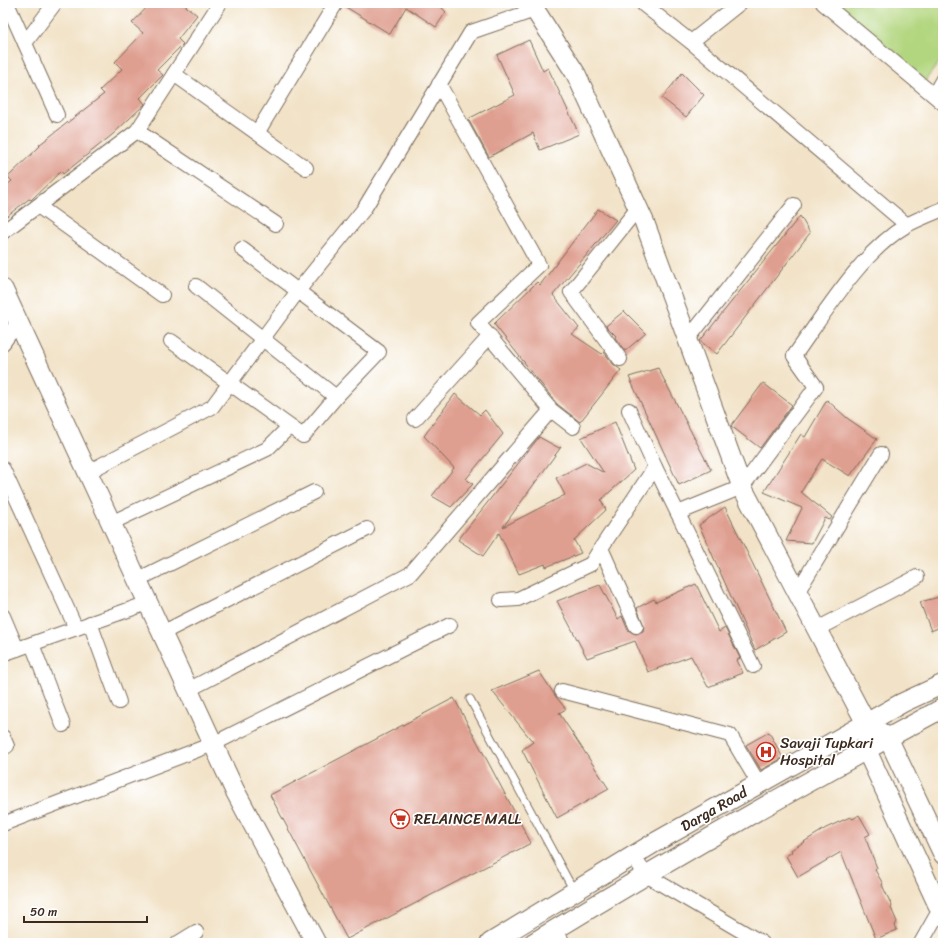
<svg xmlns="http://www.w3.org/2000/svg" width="946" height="946" font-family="Sriracha,sans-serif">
<rect width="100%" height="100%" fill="#fff"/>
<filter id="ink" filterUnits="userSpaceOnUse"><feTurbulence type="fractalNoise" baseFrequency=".025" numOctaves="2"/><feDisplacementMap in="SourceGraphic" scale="8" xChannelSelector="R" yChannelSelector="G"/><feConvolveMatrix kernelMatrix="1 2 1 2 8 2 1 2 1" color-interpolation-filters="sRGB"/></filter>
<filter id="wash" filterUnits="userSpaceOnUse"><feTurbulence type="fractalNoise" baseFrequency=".012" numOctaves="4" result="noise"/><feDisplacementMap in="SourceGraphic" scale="16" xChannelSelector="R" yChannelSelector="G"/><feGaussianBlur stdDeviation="0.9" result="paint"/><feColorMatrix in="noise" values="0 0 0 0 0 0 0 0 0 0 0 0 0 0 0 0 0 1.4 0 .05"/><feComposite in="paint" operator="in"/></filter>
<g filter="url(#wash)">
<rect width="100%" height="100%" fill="#f2e3c8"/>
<path fill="#b2d67f" stroke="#76804e" d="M 823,3 L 943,3 L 943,57 L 922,85 Z"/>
<g id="blocks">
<g fill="#df9f90">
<path d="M 151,3 L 182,3 L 197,15 L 178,39 L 183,44 L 157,70 L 163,75 L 140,98 L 145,104 L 112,135 L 63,174 L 61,171 L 31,200 L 29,199 L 3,219 L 3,188 L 12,181 L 8,177 L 40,146 L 39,145 L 104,94 L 100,90 L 122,69 L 115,62 L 143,33 L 132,23 Z"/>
<path d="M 344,3 L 437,3 L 446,12 L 436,27 L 406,7 L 390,34 L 344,6 Z"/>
<path d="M 529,40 L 543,71 L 548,68 L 579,134 L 540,150 L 533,133 L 489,157 L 468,119 L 515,95 L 497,55 Z"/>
<path d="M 682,73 L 704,95 L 686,117 L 662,98 Z"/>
<path d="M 598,209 L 616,220 L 553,295 L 579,328 L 572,334 L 602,354 L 604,352 L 613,364 L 621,370 L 580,422 L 557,404 L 494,324 L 537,282 L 540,285 Z"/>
<path d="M 800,216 L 810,233 L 717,354 L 700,341 Z"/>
<path d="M 624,311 L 646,333 L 625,351 L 615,338 L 616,336 L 606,326 Z"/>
<path d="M 658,368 L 711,470 L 679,485 L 629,377 Z"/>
<path d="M 763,383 L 792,405 L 760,448 L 731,426 Z"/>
<path d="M 455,394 L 480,415 L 485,410 L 503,434 L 466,479 L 473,484 L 451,507 L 432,496 L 454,468 L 424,436 Z"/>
<path d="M 827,400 L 847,418 L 877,439 L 850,476 L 822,459 L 801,492 L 832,517 L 830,520 L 825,518 L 812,543 L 786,541 L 802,508 L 764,492 L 801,434 L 805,437 Z"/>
<path d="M 615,422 L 634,470 L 601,500 L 606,510 L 574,540 L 581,553 L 546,567 L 545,564 L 519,574 L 499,533 L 483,556 L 458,540 L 539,437 L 559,448 L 561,447 L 503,527 L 565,495 L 556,478 L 586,463 L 604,473 L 581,438 Z"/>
<path d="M 725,507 L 786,632 L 755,650 L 699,525 Z"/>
<path d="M 696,584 L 719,632 L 725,628 L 740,658 L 737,660 L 743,673 L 708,687 L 691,656 L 648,672 L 635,641 L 587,658 L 557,601 L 600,585 L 618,619 L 622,616 L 628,630 L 636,634 L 643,631 L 644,626 L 637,608 L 654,599 L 656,602 Z"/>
<path d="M 943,596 L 943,626 L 931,631 L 920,602 Z"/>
<path d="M 539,671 L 556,697 L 566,709 L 559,713 L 609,789 L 557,818 L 522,750 L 533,742 L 492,691 Z"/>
<path d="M 454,698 L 531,843 L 347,939 L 270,795 Z"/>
<path d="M 769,732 L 783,758 L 761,770 L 746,745 Z"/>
<path d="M 859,815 L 870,834 L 865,837 L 877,868 L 875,870 L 883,884 L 882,885 L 892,906 L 891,908 L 897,922 L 895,925 L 897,930 L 876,939 L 841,852 L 798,877 L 786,856 L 792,852 L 791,850 L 826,828 L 850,817 L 853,819 Z"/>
</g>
</g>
</g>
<g filter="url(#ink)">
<use href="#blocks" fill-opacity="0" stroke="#7b6b5a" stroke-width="1"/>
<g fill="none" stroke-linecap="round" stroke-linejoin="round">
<defs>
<path id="lane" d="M 470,699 L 574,891"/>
<g id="street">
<path d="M 7,3 L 57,115"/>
<path d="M 823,3 L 943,103"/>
<path d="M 644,5 L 691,42 L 907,225"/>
<path d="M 691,42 L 740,3"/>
<path d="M 25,43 L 55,3"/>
<path d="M 174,74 L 306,168"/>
<path d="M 439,84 L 539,265 L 478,323 L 551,410 L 573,427"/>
<path d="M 934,95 L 943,79"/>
<path d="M 137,131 L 276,224"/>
<path d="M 257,133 L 336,3"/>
<path d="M 38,206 L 162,295"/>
<path d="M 3,232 L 137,131 L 220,3"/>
<path d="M 196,286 L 336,397"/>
<path d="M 688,339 L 794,205"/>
<path d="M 171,341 L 303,436 L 336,397 L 379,352 L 242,249"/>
<path d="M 3,343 L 18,322"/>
<path d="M 620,359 L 571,292 L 638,208"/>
<path d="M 629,410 L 655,467 L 753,666"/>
<path d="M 415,419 L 490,336"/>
<path d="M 3,469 L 76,628"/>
<path d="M 88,472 L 212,407 L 298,291 L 364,209 L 471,32 L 535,10"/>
<path d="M 678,513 L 742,487 L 816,387 L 794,356 C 825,313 861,252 907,225 C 918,219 931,214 943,209"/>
<path d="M 111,523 L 267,449 L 289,427"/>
<path d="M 137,580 L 314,492"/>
<path d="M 798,591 L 881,454"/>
<path d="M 501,600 L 518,599 L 591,564 L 601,548"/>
<path d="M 3,616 L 17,649"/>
<path d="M 90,623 L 119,702"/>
<path d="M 636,626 L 601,548 L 655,467"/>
<path d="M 817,629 L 917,577"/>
<path d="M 162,633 L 367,529"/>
<path d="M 32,644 L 63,725"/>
<path d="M 3,654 L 148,603"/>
<path d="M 188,690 L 410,574 L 551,410"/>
<path d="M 562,691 L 730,735 L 759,784"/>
<path d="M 3,737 L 7,746"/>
<path d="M 3,824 L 213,744 L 450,625"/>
<path d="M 633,856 L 646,875 L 762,943"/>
<path d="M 555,929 L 563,943"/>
<path d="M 178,943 L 196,932"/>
<path d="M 921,943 L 943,904"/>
</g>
<g id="secondary">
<path d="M 527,3 L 535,10 L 576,74 L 644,221 L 742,487 L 866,723 L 866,749 L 943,916"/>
<path d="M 3,289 L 234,789 L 316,943"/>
<path d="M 877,730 L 888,738 L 943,854"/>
<path d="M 490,943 L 654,843 L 902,703 L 943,684"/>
<path d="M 533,943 C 667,861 804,783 943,708"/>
</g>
</defs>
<use href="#lane" stroke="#7b6b5a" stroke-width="9"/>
<use href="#street" stroke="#7b6b5a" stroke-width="16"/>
<use href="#secondary" stroke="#7b6b5a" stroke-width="21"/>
<use href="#lane" stroke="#fff" stroke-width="7"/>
<use href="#street" stroke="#fff" stroke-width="14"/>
<use href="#secondary" stroke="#fff" stroke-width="19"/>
</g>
</g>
<defs>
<symbol id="hospital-ring" viewBox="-11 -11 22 22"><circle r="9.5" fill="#fff" stroke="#c8321e" stroke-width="1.5"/><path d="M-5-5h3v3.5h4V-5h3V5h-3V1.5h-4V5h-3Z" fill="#c8321e"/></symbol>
<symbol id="supermarket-ring" viewBox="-11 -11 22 22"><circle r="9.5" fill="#fff" stroke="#c8321e" stroke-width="1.5"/><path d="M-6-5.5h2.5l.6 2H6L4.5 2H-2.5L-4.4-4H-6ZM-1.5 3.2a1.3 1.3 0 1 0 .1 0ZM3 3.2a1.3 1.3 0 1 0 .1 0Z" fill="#c8321e"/></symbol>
</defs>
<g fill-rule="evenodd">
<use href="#hospital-ring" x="755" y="741" width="22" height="22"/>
<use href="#supermarket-ring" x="389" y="808" width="22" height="22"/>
</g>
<g text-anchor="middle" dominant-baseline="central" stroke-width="3.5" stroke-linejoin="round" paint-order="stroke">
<g font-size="15" fill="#3b2a1e" stroke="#fff" text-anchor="start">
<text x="780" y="743">Savaji Tupkari<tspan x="780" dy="17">Hospital</tspan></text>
<text x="414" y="819">RELAINCE MALL</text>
</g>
<g font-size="15" fill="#3b2a1e" stroke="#fff">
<text transform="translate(714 809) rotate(-30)">Darga Road</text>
</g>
</g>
<rect width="946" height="946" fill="none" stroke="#fff" stroke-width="16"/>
<path d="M24 916v6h123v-6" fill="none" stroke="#3b2a1e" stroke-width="2"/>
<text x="30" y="916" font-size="12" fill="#3b2a1e" stroke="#ffffff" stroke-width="3" paint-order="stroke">50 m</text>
</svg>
